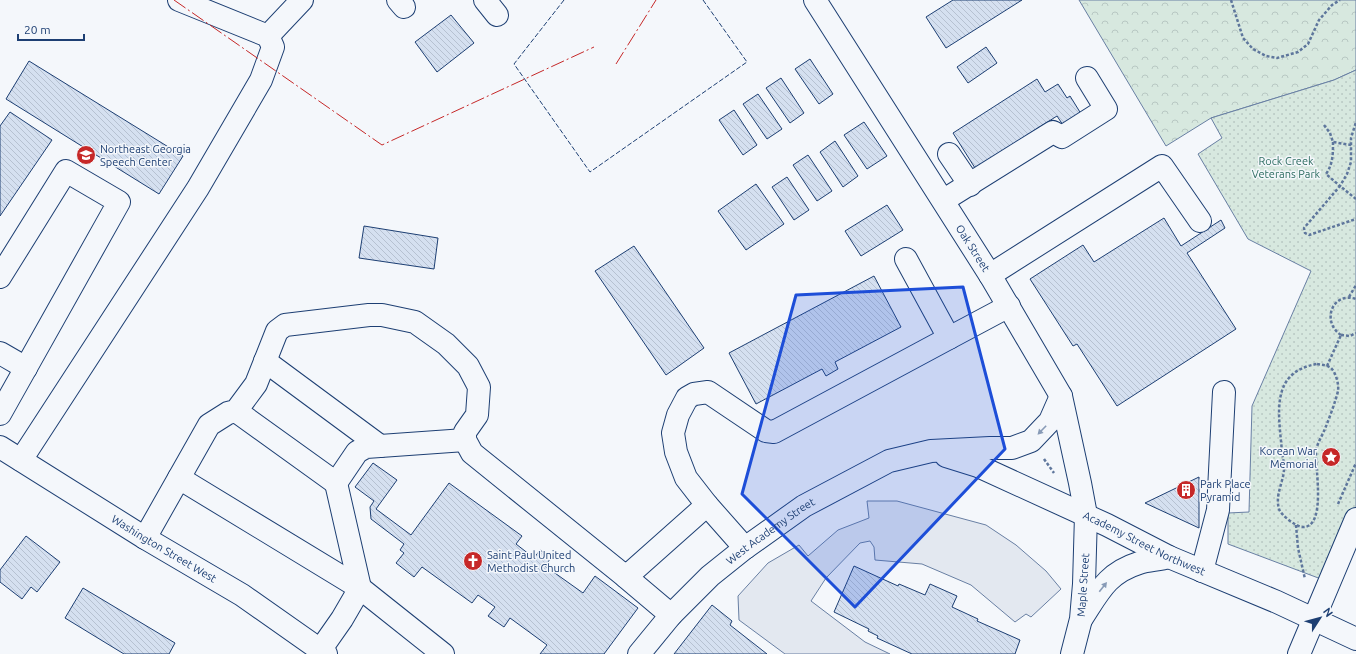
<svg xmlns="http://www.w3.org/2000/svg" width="1356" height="654" font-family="Ubuntu,sans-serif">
<defs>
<pattern id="forest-crowns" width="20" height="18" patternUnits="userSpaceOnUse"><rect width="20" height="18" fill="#d7e8df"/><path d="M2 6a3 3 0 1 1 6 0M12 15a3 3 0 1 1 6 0" fill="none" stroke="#b8c8c3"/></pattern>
<pattern id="park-dots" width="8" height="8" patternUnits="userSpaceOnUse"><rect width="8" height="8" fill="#d7e8df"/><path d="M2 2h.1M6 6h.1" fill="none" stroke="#b8c8c3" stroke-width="1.8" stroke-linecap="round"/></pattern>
<pattern id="building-back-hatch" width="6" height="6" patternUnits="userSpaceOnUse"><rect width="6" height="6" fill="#d5e0f0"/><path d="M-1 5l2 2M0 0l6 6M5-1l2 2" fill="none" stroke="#b6c1d1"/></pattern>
</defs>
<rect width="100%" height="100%" fill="#f4f7fb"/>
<path fill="url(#forest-crowns)" stroke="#687fa3" d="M 1079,0 L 1356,0 L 1356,70 L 1334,80 L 1211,118 L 1166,146 Z"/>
<path fill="url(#park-dots)" stroke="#687fa3" d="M 1356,70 L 1356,519 L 1329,582 L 1228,544 L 1228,513 L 1249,512 L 1252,406 L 1311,271 L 1248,239 L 1198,154 L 1222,138 L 1211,118 L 1334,80 Z"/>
<path fill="#e3e8f0" stroke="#687fa3" d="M 867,501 L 897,501 L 986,525 L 1016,545 L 1046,571 L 1061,589 L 1031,617 L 1026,614 L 1015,622 L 971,585 L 922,564 L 875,560 L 874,547 L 870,541 L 860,543 L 826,578 L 811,601 L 865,642 L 890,654 L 785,654 L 739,620 L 738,596 L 768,563 L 799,545 L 808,556 L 838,530 L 869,518 Z"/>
<g fill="url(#building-back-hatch)" stroke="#1d3f73">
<path d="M 953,0 L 1022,0 L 946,48 L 926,17 Z"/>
<path d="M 451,15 L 474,43 L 437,72 L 415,42 Z"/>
<path d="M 986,47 L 997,63 L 968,83 L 957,67 Z"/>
<path d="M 810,59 L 833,94 L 819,104 L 795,69 Z"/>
<path d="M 29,61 L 183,156 L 159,194 L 6,99 Z"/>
<path d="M 781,78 L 804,113 L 790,123 L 766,88 Z"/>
<path d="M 1037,79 L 1045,92 L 1058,84 L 1067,98 L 1070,96 L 1083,117 L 1065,128 L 1057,116 L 975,168 L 953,133 Z"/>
<path d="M 758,94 L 782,129 L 767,139 L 743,104 Z"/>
<path d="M 734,110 L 757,145 L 743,155 L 719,120 Z"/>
<path d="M 10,112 L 52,140 L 0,216 L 0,126 Z"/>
<path d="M 864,122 L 887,156 L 867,169 L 844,135 Z"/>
<path d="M 835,141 L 858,176 L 843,187 L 820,152 Z"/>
<path d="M 808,155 L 832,191 L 817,201 L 793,165 Z"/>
<path d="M 787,177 L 809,210 L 794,220 L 772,187 Z"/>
<path d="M 756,184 L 784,224 L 746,250 L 718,211 Z"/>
<path d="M 887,205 L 903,230 L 861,256 L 845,231 Z"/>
<path d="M 1164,218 L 1181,246 L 1221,220 L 1225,228 L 1187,253 L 1236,329 L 1117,406 L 1077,344 L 1073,346 L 1030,279 L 1083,245 L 1094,262 Z"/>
<path d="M 364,226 L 438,238 L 434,269 L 359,258 Z"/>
<path d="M 634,246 L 704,348 L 666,375 L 595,271 Z"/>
<path d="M 874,276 L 901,327 L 835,362 L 838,369 L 826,376 L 822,369 L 756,404 L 729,353 Z"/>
<path d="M 373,463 L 397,480 L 376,509 L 411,535 L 449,483 L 522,536 L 516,544 L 534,558 L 540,550 L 551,558 L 545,566 L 583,593 L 595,576 L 638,608 L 604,654 L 540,654 L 547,645 L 510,618 L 504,627 L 488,616 L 495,607 L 478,595 L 472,603 L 422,567 L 414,577 L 396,563 L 404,553 L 400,550 L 404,544 L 371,519 L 370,507 L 374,501 L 355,487 Z"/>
<path d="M 1199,477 L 1199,528 L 1145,503 Z"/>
<path d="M 26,536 L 60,562 L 37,592 L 31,587 L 22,599 L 0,582 L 0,570 Z"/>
<path d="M 854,566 L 898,586 L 899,584 L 925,595 L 930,584 L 957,596 L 952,607 L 978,619 L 977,621 L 1020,640 L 1015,654 L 912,654 L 877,638 L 878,636 L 868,631 L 869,629 L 834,612 Z"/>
<path d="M 83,588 L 175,643 L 169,654 L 124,654 L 65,618 Z"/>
<path d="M 712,605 L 732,621 L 730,625 L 767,654 L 674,654 Z"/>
</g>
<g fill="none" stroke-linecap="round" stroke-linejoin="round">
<defs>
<g id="minor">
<path d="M 398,0 L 404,7"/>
<path d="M 485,0 L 497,15"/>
<path id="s1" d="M 815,0 L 990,275 L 1061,396 L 1080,483 L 1086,515 L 1084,584 L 1081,619 L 1072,654"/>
<path d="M 268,36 L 302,0"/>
<path d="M 949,154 L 970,185"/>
<path d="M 944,200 L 1053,132 L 1062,137 L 1106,109 L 1087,78"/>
<path d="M 990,275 L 1162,166 L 1200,221"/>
<path d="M 0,277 L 66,171 L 119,202 L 0,414"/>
<path d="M 949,338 L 1009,306"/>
<path d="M 0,353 L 26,368"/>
<path d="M 265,361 L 380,446"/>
<path d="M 236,411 L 336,483 L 357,452 L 366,447 L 465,440"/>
<path id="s2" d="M 0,447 L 145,538 L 242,595 L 326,654"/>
<path id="s3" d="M 946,456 L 978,466 L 1107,525 L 1169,557 L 1277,602 L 1356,639"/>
<path d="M 21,460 L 198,188 L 261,80 L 273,47 L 268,36 L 179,0"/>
<path d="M 179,478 L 360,588 L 443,654"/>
<path d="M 707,505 L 745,548"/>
<path d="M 145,538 L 209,425 L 228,413 L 236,411 L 256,384 L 277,331 L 285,325 L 369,315 L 382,315 L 415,322 L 446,344 L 468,366 L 479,387 L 477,415 L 465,432 L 465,440 L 472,453 L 626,577 L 707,505 L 686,478 L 676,452 L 673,433 L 678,415 L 687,398 L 694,394 L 708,392 L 766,431 L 774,432 L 949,338 L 906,259"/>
<path d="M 1202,571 L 1218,510 L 1224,392"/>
<path d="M 626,577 L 671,615"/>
<path d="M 1082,618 C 1099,592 1107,573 1139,563 C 1148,560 1159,560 1169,557"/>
<path d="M 321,649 L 342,619 L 360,588 L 336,483"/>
<path id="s4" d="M 639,654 L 671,615 L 710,576 L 745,548 L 804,506 L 889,461 L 931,451 L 990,448 L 1012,448 L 1031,441 L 1050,421 L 1061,396"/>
<path d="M 1299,654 L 1356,519"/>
</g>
</defs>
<use href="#minor" stroke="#1d3f73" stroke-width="24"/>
<g stroke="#5e769c" stroke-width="2.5" stroke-dasharray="3 2" stroke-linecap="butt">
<path d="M 1231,0 L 1243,38 L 1253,49 L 1266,56 L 1277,58 L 1298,52 L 1308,44 L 1319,20 L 1332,5 L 1340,0"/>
<path d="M 1324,125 L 1330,133 L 1333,142 L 1351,145"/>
<path d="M 1333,142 C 1333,154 1333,164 1326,174 L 1340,186 L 1347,174 L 1351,162 L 1351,138 L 1356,122"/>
<path d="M 1356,199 L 1340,186 L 1304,228 L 1305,233 L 1309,235 L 1356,219"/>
<path d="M 1349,297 L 1356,285"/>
<path d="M 1341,335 C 1321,322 1332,291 1356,299"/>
<path d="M 1341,335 L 1350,336 L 1356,333"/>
<path d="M 1317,364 C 1322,365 1327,365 1331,368 C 1336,373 1339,384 1338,391 C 1336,400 1328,422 1324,431 C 1321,438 1316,445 1316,453 C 1315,467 1327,529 1302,527 C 1295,526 1281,515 1279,509 C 1275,495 1283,483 1284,470 C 1284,464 1283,458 1282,452 C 1279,415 1269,372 1317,364 Z"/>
<path d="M 1327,366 L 1341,335"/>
<path d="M 1044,459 L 1054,473"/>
<path d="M 1338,504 L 1356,463"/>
<path d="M 1296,525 L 1298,548 L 1305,579"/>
</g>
<use href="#minor" stroke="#f4f7fb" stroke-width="22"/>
<path stroke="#1d3f73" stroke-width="1" stroke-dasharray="5 2" stroke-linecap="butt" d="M 564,0 L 514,64 L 590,172 L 747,62 L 703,0"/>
<g stroke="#c62828" stroke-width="1" stroke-dasharray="14 3 2 3" stroke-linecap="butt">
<path d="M 174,0 L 382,145 L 594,47"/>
<path d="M 616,64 L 656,0"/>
</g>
</g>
<defs><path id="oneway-solid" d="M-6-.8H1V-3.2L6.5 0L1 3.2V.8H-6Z"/></defs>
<g fill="#889bb7">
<use href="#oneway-solid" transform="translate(1042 430) rotate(134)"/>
<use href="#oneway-solid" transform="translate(1103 587) rotate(-52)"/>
</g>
<path fill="#1d4ed8" fill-opacity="0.2" stroke="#1d4ed8" stroke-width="3" stroke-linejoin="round" d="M 963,287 L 1005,449 L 855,607 L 742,494 L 796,295 Z"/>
<defs>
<symbol id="school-disc" viewBox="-11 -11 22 22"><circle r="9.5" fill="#c62828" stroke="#f4f7fb"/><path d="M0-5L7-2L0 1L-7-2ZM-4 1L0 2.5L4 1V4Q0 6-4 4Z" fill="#fff"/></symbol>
<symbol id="sight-disc" viewBox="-11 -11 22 22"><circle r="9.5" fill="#c62828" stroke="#f4f7fb"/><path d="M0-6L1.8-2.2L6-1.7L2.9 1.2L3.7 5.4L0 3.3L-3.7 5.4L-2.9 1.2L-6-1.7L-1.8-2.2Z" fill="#fff"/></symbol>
<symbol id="building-disc" viewBox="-11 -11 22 22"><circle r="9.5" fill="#c62828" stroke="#f4f7fb"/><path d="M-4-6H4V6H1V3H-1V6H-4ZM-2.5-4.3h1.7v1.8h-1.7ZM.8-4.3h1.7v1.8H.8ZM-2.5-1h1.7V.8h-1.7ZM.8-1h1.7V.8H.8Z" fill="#fff"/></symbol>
<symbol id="church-disc" viewBox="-11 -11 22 22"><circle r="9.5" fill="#c62828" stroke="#f4f7fb"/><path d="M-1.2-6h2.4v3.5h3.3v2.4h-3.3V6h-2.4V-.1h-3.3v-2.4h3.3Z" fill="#fff"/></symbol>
</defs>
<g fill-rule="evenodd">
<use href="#school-disc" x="75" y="144" width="22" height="22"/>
<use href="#sight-disc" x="1320" y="446" width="22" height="22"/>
<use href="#building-disc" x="1175" y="479" width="22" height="22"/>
<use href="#church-disc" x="462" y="550" width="22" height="22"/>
</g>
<g text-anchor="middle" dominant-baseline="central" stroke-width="3" stroke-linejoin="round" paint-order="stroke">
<g font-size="11" fill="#1d3f73" stroke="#f4f7fb" text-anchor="start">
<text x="100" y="149">Northeast Georgia<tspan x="100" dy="13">Speech Center</tspan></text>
<text x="1317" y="451" text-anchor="end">Korean War<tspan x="1317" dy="13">Memorial</tspan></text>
<text x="1200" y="484">Park Place<tspan x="1200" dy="13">Pyramid</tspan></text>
<text x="487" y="555">Saint Paul United<tspan x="487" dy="13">Methodist Church</tspan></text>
</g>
<g font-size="11" fill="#2c6c60" stroke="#f4f7fb">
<text x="1286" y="161">Rock Creek<tspan x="1286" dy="13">Veterans Park</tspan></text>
</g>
<g font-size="11" fill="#1d3f73" stroke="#f4f7fb">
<text stroke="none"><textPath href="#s1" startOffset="294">Oak Street</textPath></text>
<text stroke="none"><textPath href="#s4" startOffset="181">West Academy Street</textPath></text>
<text stroke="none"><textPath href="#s3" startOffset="217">Academy Street Northwest</textPath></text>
<text stroke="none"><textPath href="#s2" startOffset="193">Washington Street West</textPath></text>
<text transform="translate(1083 585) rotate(-86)">Maple Street</text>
</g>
</g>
<g transform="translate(1320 618) rotate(54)" stroke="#f4f7fb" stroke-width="3" paint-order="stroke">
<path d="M0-3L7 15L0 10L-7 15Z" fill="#1d3f73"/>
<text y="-6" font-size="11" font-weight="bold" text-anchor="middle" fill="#1d3f73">N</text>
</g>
<path d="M18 34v6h66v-6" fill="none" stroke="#1d3f73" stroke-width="2"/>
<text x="24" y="34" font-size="12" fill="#1d3f73" stroke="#f4f7fb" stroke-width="3" paint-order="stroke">20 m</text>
</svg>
